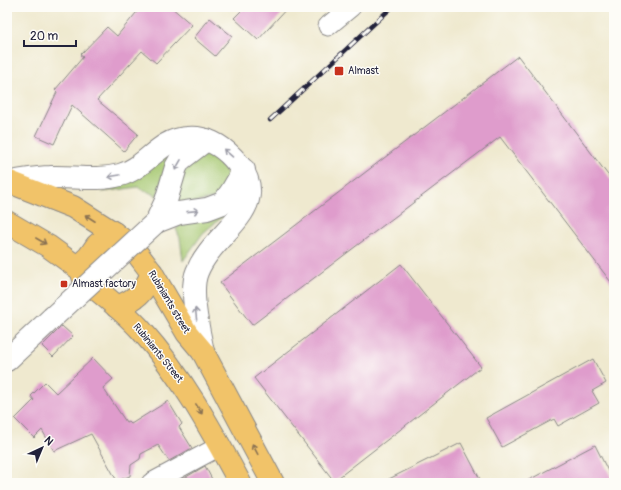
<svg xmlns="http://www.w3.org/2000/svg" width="621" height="490" font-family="Pangolin,sans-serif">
<rect width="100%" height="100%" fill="#fdfcf7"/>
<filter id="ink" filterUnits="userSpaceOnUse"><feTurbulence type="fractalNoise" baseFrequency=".025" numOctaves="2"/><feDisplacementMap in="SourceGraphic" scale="8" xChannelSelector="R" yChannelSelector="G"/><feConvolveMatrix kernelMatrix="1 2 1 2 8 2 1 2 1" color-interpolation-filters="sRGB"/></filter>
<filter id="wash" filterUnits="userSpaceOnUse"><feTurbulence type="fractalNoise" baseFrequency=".012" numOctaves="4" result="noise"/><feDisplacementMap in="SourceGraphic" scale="16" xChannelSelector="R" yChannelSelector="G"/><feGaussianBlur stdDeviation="0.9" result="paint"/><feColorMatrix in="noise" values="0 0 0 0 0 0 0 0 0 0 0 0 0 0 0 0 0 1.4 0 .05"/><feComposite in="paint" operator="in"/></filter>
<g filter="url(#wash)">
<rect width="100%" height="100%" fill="#efe9cf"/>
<g fill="#a5c770" stroke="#647456">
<path d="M 174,148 L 157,196 L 138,187 L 102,192 L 118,187 Z"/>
<path d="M 199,155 C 212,155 228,163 227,179 C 227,185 222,191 220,197 L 173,207 L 178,179 Z"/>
<path d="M 227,213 L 203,233 L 183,261 L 180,238 L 176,229 L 181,224 Z"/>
</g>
<g id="blocks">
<g fill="#df9ccc">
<path d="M 141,7 L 171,7 L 192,25 L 156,63 L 142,51 L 97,100 L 138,134 L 124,151 L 72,105 L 54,144 L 36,136 L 57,92 L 55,90 L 83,57 L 80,55 L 107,27 L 117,36 Z"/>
<path d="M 245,7 L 288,7 L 258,40 L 234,18 Z"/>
<path d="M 210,18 L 232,36 L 215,56 L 194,38 Z"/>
<path d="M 518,56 L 614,183 L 614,286 L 500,137 L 252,325 L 220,283 Z"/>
<path d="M 401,264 L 481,367 L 334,481 L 254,378 Z"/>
<path d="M 62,326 L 73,336 L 53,357 L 42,346 Z"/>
<path d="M 93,358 L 113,379 L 103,388 L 126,422 L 128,421 L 131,424 L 168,401 L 182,424 L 179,427 L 192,448 L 169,461 L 158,445 L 141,454 L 140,459 L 131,465 L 130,476 L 117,481 L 91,434 L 54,451 L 42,430 L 34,438 L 15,419 L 34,400 L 31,396 L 45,382 L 56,393 Z"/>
<path d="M 593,359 L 606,383 L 592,391 L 599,403 L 558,426 L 554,419 L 502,447 L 486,418 Z"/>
<path d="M 461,443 L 482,483 L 381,483 Z"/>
<path d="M 595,445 L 614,483 L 523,483 Z"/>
<path d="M 205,466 L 214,483 L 183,483 L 181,480 Z"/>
</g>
</g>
</g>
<g filter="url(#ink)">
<use href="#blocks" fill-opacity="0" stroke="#888685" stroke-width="1"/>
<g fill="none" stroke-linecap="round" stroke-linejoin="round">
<defs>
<g id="minor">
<path d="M 328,26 L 351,7"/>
<path d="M 151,483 L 220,446"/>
</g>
<g id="tertiary">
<path d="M 11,182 C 24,180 38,177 50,177 C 74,176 97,181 120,175 C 146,168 159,139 187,138 C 205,136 221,145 233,158 C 279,207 214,229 197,272 C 189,291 199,332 203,352"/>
<path d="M 156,222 L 179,213 L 207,209 L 223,203 L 231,192 L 244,170"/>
<path d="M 156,222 L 166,201 L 176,167 L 180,160 L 206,140"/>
<path d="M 7,360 L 52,318"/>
</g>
<g id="primary">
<path d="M 7,181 L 73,207 L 114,233 L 133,248 L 152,273 L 187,333 L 203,352 L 273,483"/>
<path d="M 7,222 L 48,246 L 81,270 L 84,279 C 103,295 124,311 141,330 C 182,376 211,429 240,483"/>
<path d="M 81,270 L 86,269 L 84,261 C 91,256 92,251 97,245 C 102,241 109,237 114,233"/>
<path d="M 117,307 C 136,299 144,293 152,273"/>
</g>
</defs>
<use href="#minor" stroke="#888685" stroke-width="21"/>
<use href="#tertiary" stroke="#888685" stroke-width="24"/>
<use href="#primary" stroke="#888685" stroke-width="24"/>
<use href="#minor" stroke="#fff" stroke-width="19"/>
<use href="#tertiary" stroke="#fff" stroke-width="22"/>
<use href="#primary" stroke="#f1c369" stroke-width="22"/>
<defs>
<path id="rail" d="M 270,120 L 392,7"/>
</defs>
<use href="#rail" stroke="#22223b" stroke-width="4.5"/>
<use href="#rail" stroke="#fdfcf7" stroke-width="3" stroke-dasharray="9" stroke-linecap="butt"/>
<defs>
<path id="tertiary-bridge" d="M 52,318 L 156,222"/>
</defs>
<use href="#tertiary-bridge" stroke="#888685" stroke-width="24" stroke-linecap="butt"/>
<use href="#tertiary-bridge" stroke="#fff" stroke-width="22"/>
</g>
<defs><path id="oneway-shaft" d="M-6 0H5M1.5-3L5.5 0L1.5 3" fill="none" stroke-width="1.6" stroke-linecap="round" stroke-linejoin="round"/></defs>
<g stroke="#9c9ca7">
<use href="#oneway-shaft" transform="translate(228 153) rotate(-139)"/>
<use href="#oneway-shaft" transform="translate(178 165) rotate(120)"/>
<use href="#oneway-shaft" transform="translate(114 176) rotate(171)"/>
<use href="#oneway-shaft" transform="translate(193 211) rotate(-6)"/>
<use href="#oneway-shaft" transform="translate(196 314) rotate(-96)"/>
</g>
<g stroke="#8a7252">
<use href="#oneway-shaft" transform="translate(90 218) rotate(-147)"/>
<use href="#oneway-shaft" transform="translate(41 241) rotate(30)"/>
<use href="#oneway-shaft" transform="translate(199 409) rotate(58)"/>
<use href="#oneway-shaft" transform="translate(255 449) rotate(-118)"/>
</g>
</g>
<g fill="#c8321e" stroke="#fdfcf7" stroke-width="1.5">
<rect x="334" y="66" width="10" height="10" rx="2"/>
<rect x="60" y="280" width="8" height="8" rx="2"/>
</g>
<g text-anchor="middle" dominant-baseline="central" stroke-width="3" stroke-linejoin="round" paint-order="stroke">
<g font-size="10" fill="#22223b" stroke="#fdfcf7" text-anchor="start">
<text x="348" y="71">Almast</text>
<text x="72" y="284">Almast factory</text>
</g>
<g font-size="10" fill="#22223b" stroke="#fdfcf7">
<text transform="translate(169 302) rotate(59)">Rubiniants street</text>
<text transform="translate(158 353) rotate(51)">Rubiniants Street</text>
</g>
</g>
<rect width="621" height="490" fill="none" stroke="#fdfcf7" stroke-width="24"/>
<g transform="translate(42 448) rotate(44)" stroke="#fdfcf7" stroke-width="3" paint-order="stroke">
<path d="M0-3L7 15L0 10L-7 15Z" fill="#22223b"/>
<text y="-6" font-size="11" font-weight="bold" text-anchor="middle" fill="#22223b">N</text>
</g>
<path d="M24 40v6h52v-6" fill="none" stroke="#22223b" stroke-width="2"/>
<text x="30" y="40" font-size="12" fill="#22223b" stroke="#fdfcf7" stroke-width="3" paint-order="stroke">20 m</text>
</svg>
